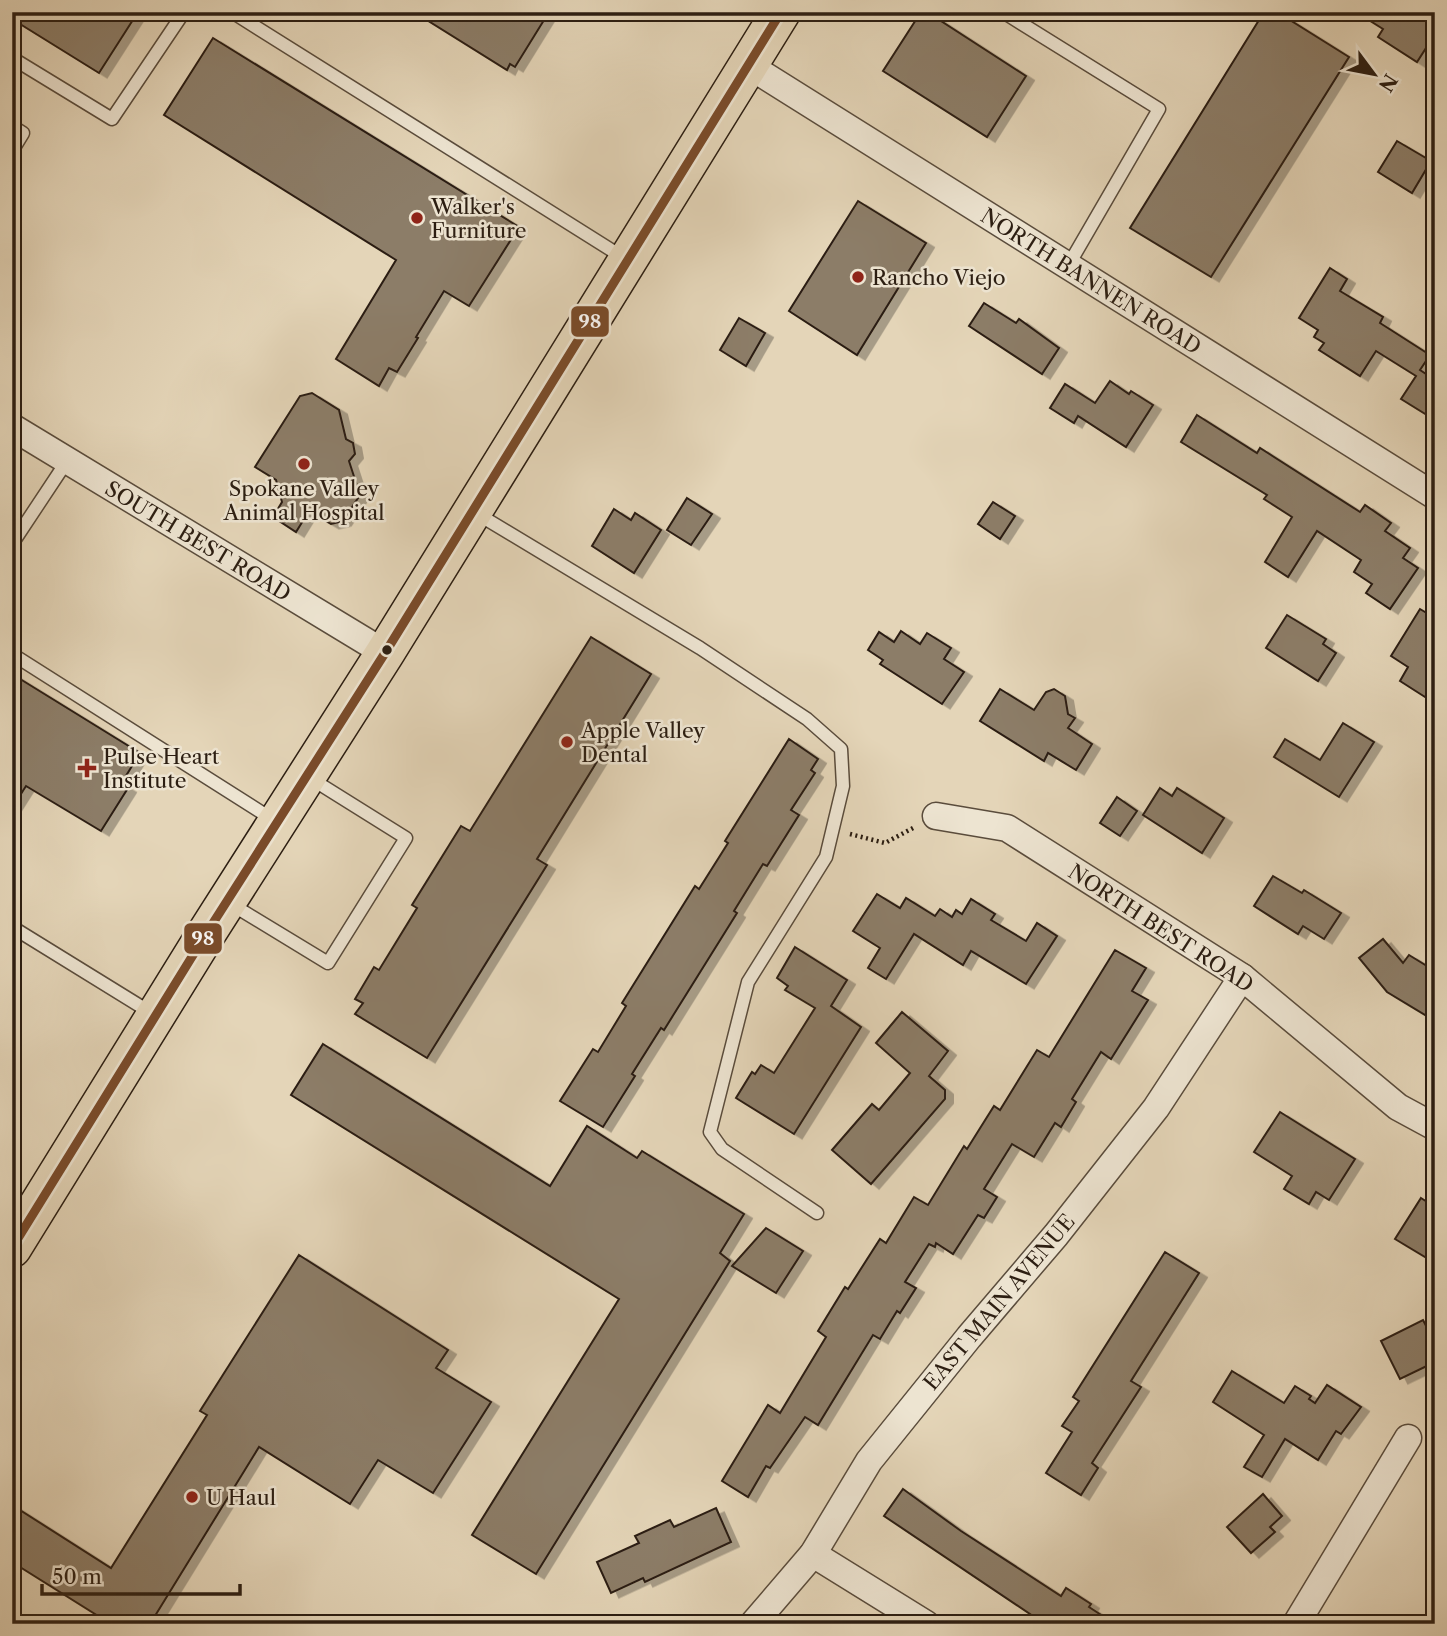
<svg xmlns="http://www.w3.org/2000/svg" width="1447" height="1636" font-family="'Libre Caslon Text',serif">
<defs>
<filter id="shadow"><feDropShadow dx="8" dy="4.5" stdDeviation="0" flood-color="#0004"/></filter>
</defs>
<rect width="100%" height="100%" fill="#e4d5b8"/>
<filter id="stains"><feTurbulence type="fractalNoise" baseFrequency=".00286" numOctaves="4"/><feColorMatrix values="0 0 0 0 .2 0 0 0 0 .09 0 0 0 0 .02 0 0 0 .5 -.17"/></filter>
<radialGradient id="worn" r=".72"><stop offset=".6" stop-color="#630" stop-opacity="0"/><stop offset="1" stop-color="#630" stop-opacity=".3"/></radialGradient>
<g fill="#8c7d68" stroke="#2c1e12" stroke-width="2" filter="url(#shadow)">
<path d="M 12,12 L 138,12 L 99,73 L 12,19 Z"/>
<path d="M 414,12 L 549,12 L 515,67 L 510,64 L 507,70 Z"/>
<path d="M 921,12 L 927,12 L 1026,76 L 987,137 L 883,71 Z"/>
<path d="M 1264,12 L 1277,12 L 1349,57 L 1211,277 L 1130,228 Z"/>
<path d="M 1356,12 L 1435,12 L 1435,34 L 1417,62 L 1378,37 L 1383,29 Z"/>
<path d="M 213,38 L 519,227 L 469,306 L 444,291 L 416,337 L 418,338 L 397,372 L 389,368 L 379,386 L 336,359 L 396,260 L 164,115 Z"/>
<path d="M 1397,141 L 1431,161 L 1412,193 L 1378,172 Z"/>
<path d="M 858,201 L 926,243 L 857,355 L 789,311 Z"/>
<path d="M 1330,268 L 1347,279 L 1340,291 L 1383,317 L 1380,323 L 1430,355 L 1420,370 L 1435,380 L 1435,420 L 1401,399 L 1416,376 L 1376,351 L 1360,376 L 1319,350 L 1324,343 L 1314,337 L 1318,330 L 1299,318 Z"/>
<path d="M 984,303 L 1016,323 L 1019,319 L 1059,348 L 1042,374 L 969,326 Z"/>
<path d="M 739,318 L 765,333 L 746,366 L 720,350 Z"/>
<path d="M 1110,381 L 1129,394 L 1131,391 L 1153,405 L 1126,447 L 1078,416 L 1074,423 L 1050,408 L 1065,384 L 1095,403 Z"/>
<path d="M 312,393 L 339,410 L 346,439 L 353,443 L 355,454 L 349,461 L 360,495 L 343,521 L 331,524 L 309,511 L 296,532 L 273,517 L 282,502 L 276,480 L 255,467 L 300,396 Z"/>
<path d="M 1197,415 L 1257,453 L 1260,448 L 1360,512 L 1365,505 L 1391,523 L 1385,531 L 1410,548 L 1403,558 L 1418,568 L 1390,609 L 1366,593 L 1372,584 L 1354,572 L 1361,560 L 1317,531 L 1288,577 L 1265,562 L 1292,517 L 1264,499 L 1267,495 L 1181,442 Z"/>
<path d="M 687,498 L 712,514 L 691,545 L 667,530 Z"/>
<path d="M 993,502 L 1015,516 L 1000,539 L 978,524 Z"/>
<path d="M 614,509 L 631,520 L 635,513 L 661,530 L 634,573 L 592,546 Z"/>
<path d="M 1420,609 L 1435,618 L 1435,682 L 1425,697 L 1400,681 L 1408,667 L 1391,656 Z"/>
<path d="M 1287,615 L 1326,639 L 1323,644 L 1336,653 L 1318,681 L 1266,648 Z"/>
<path d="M 901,631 L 920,644 L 927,633 L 951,648 L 944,659 L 964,672 L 942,704 L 880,664 L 883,660 L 868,650 L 879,632 L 894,642 Z"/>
<path d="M 591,637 L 651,674 L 537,859 L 547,865 L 427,1058 L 355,1014 L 363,1003 L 355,999 L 374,967 L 379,970 L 417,908 L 412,905 L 461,826 L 470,831 Z"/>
<path d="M 12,674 L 140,753 L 121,784 L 128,788 L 101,831 L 26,786 L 12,808 Z"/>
<path d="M 1000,689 L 1034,710 L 1046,692 L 1054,689 L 1065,696 L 1068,714 L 1075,718 L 1068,728 L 1092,744 L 1076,770 L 1048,753 L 1044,761 L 980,721 Z"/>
<path d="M 1343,723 L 1374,742 L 1339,797 L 1274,757 L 1285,739 L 1320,760 Z"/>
<path d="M 789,739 L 818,759 L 811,770 L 815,773 L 791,810 L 799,815 L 767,866 L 763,864 L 734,911 L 737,913 L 664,1030 L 661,1028 L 632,1074 L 635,1076 L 603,1127 L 560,1101 L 593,1049 L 598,1052 L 626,1006 L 622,1003 L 695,886 L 699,889 L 728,843 L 725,841 Z"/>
<path d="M 1160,788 L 1172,796 L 1177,788 L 1224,818 L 1202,853 L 1143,815 Z"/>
<path d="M 1117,797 L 1137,811 L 1120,836 L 1100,823 Z"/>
<path d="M 1273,876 L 1302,893 L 1304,890 L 1341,913 L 1324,939 L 1303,926 L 1298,934 L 1254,906 Z"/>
<path d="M 877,894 L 900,908 L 906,898 L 935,916 L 940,909 L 952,917 L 956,910 L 962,914 L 971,899 L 995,914 L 991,920 L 1026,941 L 1037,923 L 1057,936 L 1026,984 L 971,951 L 963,965 L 914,934 L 886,979 L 868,968 L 880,948 L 853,931 Z"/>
<path d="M 1383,939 L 1403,963 L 1409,955 L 1435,971 L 1435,1021 L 1387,992 L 1359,958 Z"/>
<path d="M 795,947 L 847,980 L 831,1006 L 861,1027 L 794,1134 L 736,1098 L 752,1072 L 755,1074 L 761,1065 L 774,1073 L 815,1008 L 785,990 L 788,986 L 777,978 Z"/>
<path d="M 1115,950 L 1146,968 L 1132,991 L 1148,1000 L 1111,1059 L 1101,1052 L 1072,1099 L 1076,1102 L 1061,1127 L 1055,1123 L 1034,1157 L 1012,1144 L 984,1189 L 997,1197 L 984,1218 L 978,1215 L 953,1254 L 936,1243 L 935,1247 L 929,1244 L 905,1282 L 916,1288 L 900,1313 L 897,1311 L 880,1339 L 873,1335 L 818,1425 L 805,1417 L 770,1468 L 766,1466 L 748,1497 L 722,1481 L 768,1405 L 780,1413 L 826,1337 L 818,1331 L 845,1287 L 848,1289 L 880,1239 L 886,1243 L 914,1197 L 928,1205 L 964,1146 L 967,1149 L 994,1106 L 1000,1110 L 1037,1050 L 1049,1057 Z"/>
<path d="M 902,1012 L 948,1051 L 929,1076 L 945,1090 L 945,1099 L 871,1184 L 832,1150 L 872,1104 L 879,1110 L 910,1073 L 876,1043 Z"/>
<path d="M 323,1044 L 550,1186 L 587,1126 L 637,1158 L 642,1151 L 744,1214 L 720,1253 L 730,1261 L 536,1574 L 472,1535 L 619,1299 L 291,1095 Z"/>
<path d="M 1280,1112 L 1355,1159 L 1329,1200 L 1316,1192 L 1309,1204 L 1284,1189 L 1292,1176 L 1254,1152 Z"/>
<path d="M 1421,1198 L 1435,1207 L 1435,1263 L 1395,1239 Z"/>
<path d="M 766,1228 L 803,1251 L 776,1293 L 732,1266 Z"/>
<path d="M 1165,1252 L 1199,1273 L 1131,1381 L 1141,1387 L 1092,1463 L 1098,1468 L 1081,1495 L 1046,1473 L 1072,1432 L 1062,1426 L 1079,1401 L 1073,1397 Z"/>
<path d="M 299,1255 L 448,1350 L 436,1368 L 491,1402 L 433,1493 L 378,1460 L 350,1504 L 259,1447 L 150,1624 L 111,1624 L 12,1562 L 12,1505 L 111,1568 L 207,1415 L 200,1411 Z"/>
<path d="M 1423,1320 L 1435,1343 L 1435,1362 L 1400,1379 L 1381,1341 Z"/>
<path d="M 1232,1371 L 1284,1403 L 1295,1386 L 1311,1396 L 1309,1399 L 1315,1403 L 1327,1385 L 1361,1407 L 1341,1434 L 1336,1431 L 1318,1460 L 1285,1439 L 1262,1477 L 1244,1467 L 1264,1435 L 1213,1402 Z"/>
<path d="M 903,1489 L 961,1531 L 1061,1596 L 1066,1588 L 1091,1604 L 1089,1607 L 1115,1624 L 1050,1624 L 1037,1616 L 1036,1618 L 884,1516 Z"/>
<path d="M 1263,1494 L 1282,1516 L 1270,1527 L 1275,1532 L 1251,1553 L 1227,1527 Z"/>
<path d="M 716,1508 L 731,1542 L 645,1582 L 643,1578 L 611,1593 L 597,1562 L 639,1543 L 635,1536 L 670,1520 L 674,1527 Z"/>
</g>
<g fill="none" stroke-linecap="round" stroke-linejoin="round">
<defs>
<g id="lane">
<path d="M 232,12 L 624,258"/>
<path d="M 1003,12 L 1159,109 L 1068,266"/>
<path d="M 12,58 L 112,119 L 184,12"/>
<path d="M 12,126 L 23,133 L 12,151"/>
<path d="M 476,513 L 700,648 L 807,719 L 841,749 L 843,786 L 826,857 L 748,982 L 710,1132 L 722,1149 L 817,1213"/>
<path d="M 12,544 L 67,461"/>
<path d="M 12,654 L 275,821"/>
<path d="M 231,904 L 328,963 L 406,838 L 310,778"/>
<path d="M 12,927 L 153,1014"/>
</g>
<g id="street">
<path d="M 748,65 L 1435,496"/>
<path d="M 12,427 L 385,653"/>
<path d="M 936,816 L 1007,828 L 1242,977 L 1398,1107 L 1435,1127"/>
<path d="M 813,1554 L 926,1624"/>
<path d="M 753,1624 L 813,1554 L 869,1461 L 969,1337 L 1056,1235 L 1156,1108 L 1242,977"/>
<path d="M 1296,1624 L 1408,1438"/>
</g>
<path id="primary" d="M 12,1248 L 206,934 L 385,653 L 781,12"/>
</defs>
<use href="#lane" stroke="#5a4c3c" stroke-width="15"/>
<use href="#street" stroke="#5a4c3c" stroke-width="29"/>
<use href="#primary" stroke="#2c1e12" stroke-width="41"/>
<path stroke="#2c1e12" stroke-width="4.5" stroke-dasharray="2 3.5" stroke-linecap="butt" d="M 850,834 L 885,843 L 913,828"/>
<use href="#lane" stroke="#ede4d1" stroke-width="12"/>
<use href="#street" stroke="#ede4d1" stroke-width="26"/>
<use href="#primary" stroke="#e4d5b8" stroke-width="38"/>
<defs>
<path id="bus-1" d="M 12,1248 L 206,934 L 385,653 L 781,12"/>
</defs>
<use href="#bus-1" stroke="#ede4d1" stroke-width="14"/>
<use href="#bus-1" stroke="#7a4b2a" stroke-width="9"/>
</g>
<g fill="#8f2418" stroke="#ede4d1" stroke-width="2.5">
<circle cx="417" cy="218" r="7"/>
<circle cx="858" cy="277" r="7"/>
<circle cx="304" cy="464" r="7"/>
<circle cx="567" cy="742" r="7"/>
<path d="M83.5 757.5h7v7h7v7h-7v7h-7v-7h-7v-7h7z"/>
<circle cx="192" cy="1497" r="7"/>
</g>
<circle fill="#2c1e12" stroke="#ede4d1" stroke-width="2.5" cx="387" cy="650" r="6"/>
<g text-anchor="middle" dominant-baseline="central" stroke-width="5" stroke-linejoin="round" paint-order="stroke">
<g font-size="21" fill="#2c1e12" stroke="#ede4d1" text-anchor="start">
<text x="431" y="206">Walker's<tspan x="431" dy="24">Furniture</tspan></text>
<text x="872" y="277">Rancho Viejo</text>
<text x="304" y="488" text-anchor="middle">Spokane Valley<tspan x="304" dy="24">Animal Hospital</tspan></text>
<text x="581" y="730">Apple Valley<tspan x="581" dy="24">Dental</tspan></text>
<text x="103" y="756">Pulse Heart<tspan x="103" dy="24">Institute</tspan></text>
<text x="206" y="1497">U Haul</text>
</g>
<g font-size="21" fill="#2c1e12" stroke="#ede4d1">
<text transform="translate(1091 281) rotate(32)">NORTH BANNEN ROAD</text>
<text transform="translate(198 541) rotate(31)">SOUTH BEST ROAD</text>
<text transform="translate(1161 928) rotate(33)">NORTH BEST ROAD</text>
<text transform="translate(999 1302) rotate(-50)">EAST MAIN AVENUE</text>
</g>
</g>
<g stroke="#ede4d1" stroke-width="2.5">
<rect x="570" y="305" width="40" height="33" rx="7" fill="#7a4b2a"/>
<rect x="183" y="922" width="40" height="33" rx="7" fill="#7a4b2a"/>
</g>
<g font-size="19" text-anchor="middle" font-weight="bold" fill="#fff">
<text x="590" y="328">98</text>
<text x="203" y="945">98</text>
</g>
<rect width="1447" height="1636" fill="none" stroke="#e4d5b8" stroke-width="42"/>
<rect x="14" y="14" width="1419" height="1608" fill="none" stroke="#2c1e12" stroke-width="3.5"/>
<rect x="21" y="21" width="1405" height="1594" fill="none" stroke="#2c1e12" stroke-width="2"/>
<g transform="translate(1374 74) rotate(122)" stroke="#ede4d1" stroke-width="5" paint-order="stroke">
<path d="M0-5L12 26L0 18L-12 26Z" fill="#2c1e12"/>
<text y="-10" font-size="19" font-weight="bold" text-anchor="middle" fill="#2c1e12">N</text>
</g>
<path d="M42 1584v10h198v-10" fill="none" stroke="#2c1e12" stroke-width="3.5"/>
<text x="52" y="1584" font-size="21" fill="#2c1e12" stroke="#ede4d1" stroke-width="5" paint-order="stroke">50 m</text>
<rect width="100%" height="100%" filter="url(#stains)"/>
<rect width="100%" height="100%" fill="url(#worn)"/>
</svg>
